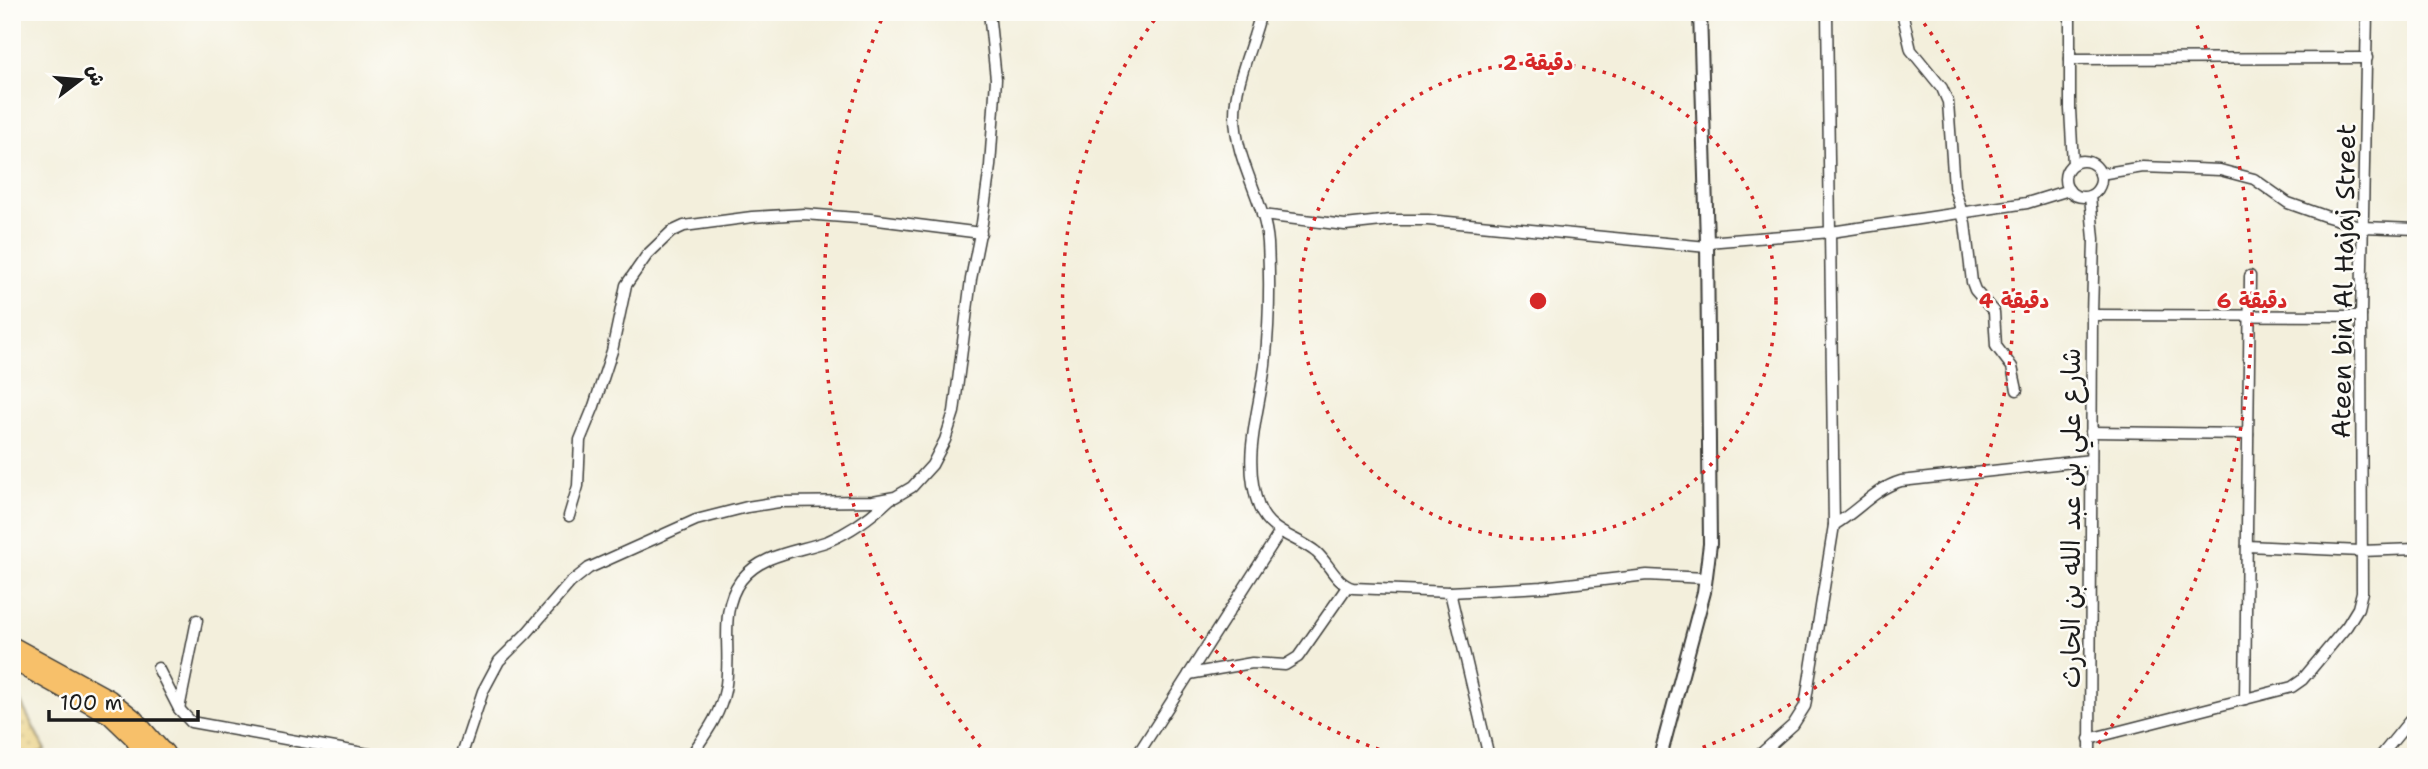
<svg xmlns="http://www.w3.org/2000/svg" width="2428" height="769" font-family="'Shantell Sans','Playpen Sans Arabic',sans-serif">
<defs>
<pattern id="sand-dots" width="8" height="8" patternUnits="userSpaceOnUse" patternTransform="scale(1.75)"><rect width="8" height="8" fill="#eeda9e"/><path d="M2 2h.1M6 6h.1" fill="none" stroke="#ccba88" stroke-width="1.8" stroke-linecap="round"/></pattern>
</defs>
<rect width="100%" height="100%" fill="#fdfcf7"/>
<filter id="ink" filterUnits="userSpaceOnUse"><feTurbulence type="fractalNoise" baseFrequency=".0143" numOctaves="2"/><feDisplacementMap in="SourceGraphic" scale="14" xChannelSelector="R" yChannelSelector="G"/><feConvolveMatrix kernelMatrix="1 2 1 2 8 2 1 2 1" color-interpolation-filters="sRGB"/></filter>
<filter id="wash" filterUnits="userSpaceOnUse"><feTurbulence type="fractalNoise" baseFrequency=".00686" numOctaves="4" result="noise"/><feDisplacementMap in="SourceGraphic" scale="28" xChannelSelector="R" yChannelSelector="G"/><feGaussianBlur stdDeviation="1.57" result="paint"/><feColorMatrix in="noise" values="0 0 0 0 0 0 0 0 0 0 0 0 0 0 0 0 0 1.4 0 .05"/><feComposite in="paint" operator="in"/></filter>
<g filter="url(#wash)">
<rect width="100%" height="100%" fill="#f3efdc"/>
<path fill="url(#sand-dots)" stroke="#857b5d" stroke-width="2" d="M 12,685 L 45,750 L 32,757 L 12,757 Z"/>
</g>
<g filter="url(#ink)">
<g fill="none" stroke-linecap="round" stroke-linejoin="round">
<defs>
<g id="minor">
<path d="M 1261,12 C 1253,46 1235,80 1235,115 C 1235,162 1265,200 1268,243 C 1270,282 1269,327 1265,365 C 1259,413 1241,459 1259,507 C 1270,534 1296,536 1316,552 C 1329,563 1336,584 1353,588 L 1450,592 L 1542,587 L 1647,575 L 1705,578"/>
<path d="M 1902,12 L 1911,50 L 1942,88 L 1948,102 L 1954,187 L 1965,223 L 1972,282 L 1975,290 L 1994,312 L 1996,346 L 2012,367 L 2017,390"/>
<path d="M 2070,12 L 2070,109 L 2073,164"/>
<path d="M 2070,59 L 2367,58"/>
<circle cx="2083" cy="179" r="18"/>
<path d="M 2100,174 L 2143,167 L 2220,170 L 2254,179 L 2288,203 L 2325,216 L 2363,227 L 2416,229"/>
<path d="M 2090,196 L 2094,239 L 2092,315 L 2090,757"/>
<path d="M 1262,215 L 1345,225 L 1391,220 L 1428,220 L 1707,247"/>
<path d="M 1707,242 L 1831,232 L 2027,203 L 2069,190"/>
<path d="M 2092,315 L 2361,316"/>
<path d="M 2091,432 L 2248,434"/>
<path d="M 569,516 L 578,486 L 580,440 L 594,406 L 612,351 L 626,285 L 647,255 L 671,232 L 684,226 L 752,217 L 804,214 L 870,219 L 981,233"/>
<path d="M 1834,525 C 1858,511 1874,489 1901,481 L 2091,460"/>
<path d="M 2247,546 L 2361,551 L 2416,549"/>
<path d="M 1450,592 L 1489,757"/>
<path d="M 158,668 L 179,709 L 191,722 L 385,757"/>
<path d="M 1189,674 L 1252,663 L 1285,665 L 1298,657 L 1347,587"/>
<path d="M 2245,699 L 2250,276"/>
<path d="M 179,709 L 197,620"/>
<path d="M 2089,739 L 2292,687 L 2302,680 L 2347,626 L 2358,608 L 2362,592 L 2361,316 L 2367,12"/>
<path d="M 461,757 L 483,691 L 499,661 L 526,634 L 570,583 L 589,568 L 696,520 L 747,507 L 779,502 L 873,501 L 895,497 L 912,487 L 932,465 L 945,440 L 954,412 L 971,279 L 982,223 L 990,166 L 996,79 L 989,12"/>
<path d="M 690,757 C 704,736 720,716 725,690 C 733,654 717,612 741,580 C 762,553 798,552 828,541 C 852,531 872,516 890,499"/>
<path d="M 1136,757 L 1280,532"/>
<path d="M 1757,757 L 1793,725 L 1805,706 L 1834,525 L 1827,12"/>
<path d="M 2380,757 L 2416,713"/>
</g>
<path id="tertiary" d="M 1660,757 L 1704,592 L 1710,544 L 1707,242 L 1700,12"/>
<g id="primary">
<path d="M 12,645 L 109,698 L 134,718 L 164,752"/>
<path d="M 12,661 L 109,715 L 135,740"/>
</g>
<g id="motorway">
<path d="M 135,740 L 146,757"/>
<path d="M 164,752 L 167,757"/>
</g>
</defs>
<use href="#minor" stroke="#3c3c39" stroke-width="13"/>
<use href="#tertiary" stroke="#3c3c39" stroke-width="16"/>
<use href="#primary" stroke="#3c3c39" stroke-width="19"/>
<use href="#motorway" stroke="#3c3c39" stroke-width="21"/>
<use href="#minor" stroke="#fff" stroke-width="10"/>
<use href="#tertiary" stroke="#fff" stroke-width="12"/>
<use href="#primary" stroke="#f7c06b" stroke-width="16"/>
<use href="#motorway" stroke="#f7c06b" stroke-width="18"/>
</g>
</g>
<g fill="none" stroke="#d62828" stroke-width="3.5" stroke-dasharray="3.5 7">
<circle cx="1538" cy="301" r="238"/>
<path d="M1399 756A476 476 0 0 1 1158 15M1918 15A476 476 0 0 1 1677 756"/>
<path d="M987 755A714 714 0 0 1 883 16M2193 16A714 714 0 0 1 2089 755"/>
</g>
<g text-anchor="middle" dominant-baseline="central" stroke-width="5" stroke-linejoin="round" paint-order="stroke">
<g font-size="26" fill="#1c1c1c" stroke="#fdfcf7">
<text transform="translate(2343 281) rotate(-89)">Ateen bin Al Hajaj Street</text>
<text transform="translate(2070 518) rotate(-90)">شارع علي بن عبد الله بن الحارث</text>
</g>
</g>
<circle cx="1538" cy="301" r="10" fill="#d62828" stroke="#fdfcf7" stroke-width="3.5"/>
<g font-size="21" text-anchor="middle" font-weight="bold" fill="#d62828" stroke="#fdfcf7" stroke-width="5" stroke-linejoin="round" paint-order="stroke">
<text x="1538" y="70">2 دقيقة</text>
<text x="2014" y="308">4 دقيقة</text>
<text x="2252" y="308">6 دقيقة</text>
</g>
<rect width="2428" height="769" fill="none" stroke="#fdfcf7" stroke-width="42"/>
<g transform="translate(80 80) rotate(74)" stroke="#fdfcf7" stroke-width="5" paint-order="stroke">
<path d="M0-5L12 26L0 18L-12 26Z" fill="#1c1c1c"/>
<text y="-10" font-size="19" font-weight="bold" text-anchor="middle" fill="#1c1c1c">ش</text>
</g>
<path d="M49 710v10h149v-10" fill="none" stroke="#1c1c1c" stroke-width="3.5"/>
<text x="60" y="710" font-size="21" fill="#1c1c1c" stroke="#fdfcf7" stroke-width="5" paint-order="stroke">100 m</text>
</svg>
